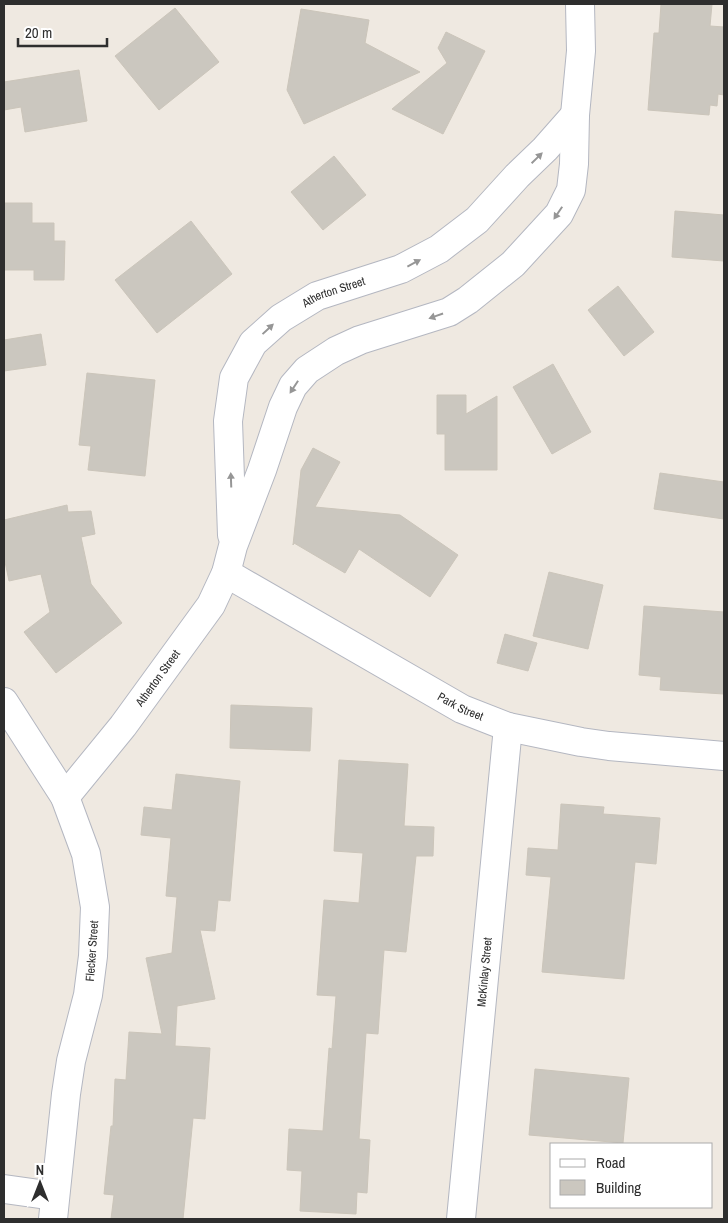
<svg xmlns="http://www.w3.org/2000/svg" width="728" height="1223" font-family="'Archivo Narrow',sans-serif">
<rect width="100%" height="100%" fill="#efe9e1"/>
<g fill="#cbc7bf" stroke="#cbc5ba">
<path d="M 661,4 L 712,4 L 710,26 L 724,27 L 724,95 L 718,94 L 717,106 L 710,105 L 709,115 L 648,110 L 654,33 L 659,33 Z"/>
<path d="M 175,8 L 219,62 L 159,110 L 115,56 Z"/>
<path d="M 301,9 L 369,20 L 365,43 L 420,72 L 304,124 L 287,90 Z"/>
<path d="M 446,32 L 485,51 L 443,134 L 392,109 L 447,63 L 438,48 Z"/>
<path d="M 79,70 L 87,121 L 25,132 L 21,107 L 4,110 L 4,82 Z"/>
<path d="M 334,156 L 366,195 L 323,230 L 291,192 Z"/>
<path d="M 4,203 L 32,203 L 32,223 L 54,223 L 54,241 L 65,241 L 64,280 L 34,280 L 34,270 L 4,270 Z"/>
<path d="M 675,211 L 724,215 L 724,261 L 672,257 Z"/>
<path d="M 191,221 L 232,274 L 157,333 L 115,280 Z"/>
<path d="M 618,286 L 654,332 L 624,356 L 588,310 Z"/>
<path d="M 41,334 L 46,365 L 4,371 L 4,340 Z"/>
<path d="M 553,364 L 591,432 L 552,454 L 513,387 Z"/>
<path d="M 87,373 L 155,380 L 145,476 L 88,470 L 91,446 L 79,445 Z"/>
<path d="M 437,395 L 466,395 L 466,414 L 497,396 L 497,470 L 445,470 L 445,434 L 437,434 Z"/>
<path d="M 313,448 L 340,462 L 315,507 L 400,515 L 458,555 L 430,597 L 359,549 L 345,573 L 294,543 L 293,545 L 301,470 Z"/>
<path d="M 660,473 L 724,482 L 724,519 L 654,509 Z"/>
<path d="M 67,505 L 68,512 L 91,511 L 95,534 L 81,537 L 91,584 L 122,623 L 56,673 L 24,632 L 50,612 L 41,574 L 9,581 L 4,557 L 4,520 Z"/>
<path d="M 549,572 L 603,585 L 588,649 L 533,636 Z"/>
<path d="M 644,606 L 724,612 L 724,694 L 660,690 L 661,677 L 639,675 Z"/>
<path d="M 505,634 L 537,643 L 528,671 L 497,663 Z"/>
<path d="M 231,705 L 312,708 L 310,751 L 230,748 Z"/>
<path d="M 339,760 L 408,764 L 404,826 L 434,827 L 433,856 L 416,856 L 406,952 L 384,950 L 378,1034 L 366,1033 L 359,1139 L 370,1140 L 367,1193 L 357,1192 L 356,1214 L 300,1211 L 302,1171 L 287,1170 L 289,1129 L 323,1131 L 329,1048 L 332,1049 L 336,996 L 317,995 L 324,900 L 359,903 L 363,853 L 334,851 Z"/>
<path d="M 176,774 L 240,781 L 230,901 L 218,900 L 215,931 L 200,930 L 215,999 L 177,1006 L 175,1046 L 210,1048 L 205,1119 L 193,1118 L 183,1219 L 111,1219 L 114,1195 L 104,1194 L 111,1126 L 113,1126 L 115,1079 L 126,1080 L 129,1032 L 162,1034 L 146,958 L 172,953 L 177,897 L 166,896 L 171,838 L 141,835 L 144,807 L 172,810 Z"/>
<path d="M 561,804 L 604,807 L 603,814 L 660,818 L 656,864 L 635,862 L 624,979 L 542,972 L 551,877 L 526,875 L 528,848 L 558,850 Z"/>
<path d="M 535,1069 L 629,1078 L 623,1143 L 529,1135 Z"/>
</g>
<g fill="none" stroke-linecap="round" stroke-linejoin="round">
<defs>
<g id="street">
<path id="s1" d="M 232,535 L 228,421 L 234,378 L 253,343 L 281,318 L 317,296 L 401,269 L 439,249 L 477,220 L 517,176 L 545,149 L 575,115"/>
<path id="s2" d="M 226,573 L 462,709 L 508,727 L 581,742 L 609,746 L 724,756"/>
<path d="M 4,702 L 65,797 L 86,854 L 95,907 L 93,956 L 88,995 L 71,1061 L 66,1094 L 53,1219"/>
<path id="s3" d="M 65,797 L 123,726 L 211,605 L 226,573 L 233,546 L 262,470 L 283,407 L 293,386 L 307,370 L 336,351 L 360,340 L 449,312 L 468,300 L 513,264 L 559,214 L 571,190 L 574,164 L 575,115 L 581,51 L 580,4"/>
<path d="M 4,1189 L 54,1196"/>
<path id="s4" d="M 461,1219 L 508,727"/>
</g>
</defs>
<use href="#street" stroke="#b4b7c1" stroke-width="30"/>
<use href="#street" stroke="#fff" stroke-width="28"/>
</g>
<defs><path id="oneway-solid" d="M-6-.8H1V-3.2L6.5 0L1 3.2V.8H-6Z" transform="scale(1.25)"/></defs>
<g fill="#969696">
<use href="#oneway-solid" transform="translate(537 158) rotate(-44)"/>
<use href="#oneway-solid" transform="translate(558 213) rotate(124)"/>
<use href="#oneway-solid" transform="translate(414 263) rotate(-28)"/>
<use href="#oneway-solid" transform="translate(436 316) rotate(161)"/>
<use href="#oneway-solid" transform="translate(268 329) rotate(-43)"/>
<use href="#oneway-solid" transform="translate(294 387) rotate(123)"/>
<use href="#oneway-solid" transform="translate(231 480) rotate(-92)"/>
</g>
<g text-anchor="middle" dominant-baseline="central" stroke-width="4" stroke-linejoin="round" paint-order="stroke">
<g font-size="12" fill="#2e2e2e" stroke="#fff">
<text stroke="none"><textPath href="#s1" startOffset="294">Atherton Street</textPath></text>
<text stroke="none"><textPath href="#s3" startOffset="151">Atherton Street</textPath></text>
<text stroke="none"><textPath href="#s2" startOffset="270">Park Street</textPath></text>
<text transform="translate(92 951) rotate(-86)">Flecker Street</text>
<text stroke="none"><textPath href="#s4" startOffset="248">McKinlay Street</textPath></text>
</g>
</g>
<rect width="728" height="1223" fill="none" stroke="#2e2e2e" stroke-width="10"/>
<rect x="550" y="1143" width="162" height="65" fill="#ffffff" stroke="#ababab"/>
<rect x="560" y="1159" width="25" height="8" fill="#ffffff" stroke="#ababab"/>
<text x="596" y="1168" font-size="15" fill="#2e2e2e">Road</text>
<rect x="560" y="1180" width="25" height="15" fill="#cbc7bf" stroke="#ababab"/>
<text x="596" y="1193" font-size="15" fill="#2e2e2e">Building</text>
<g transform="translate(40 1183)" stroke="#ffffff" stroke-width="4" paint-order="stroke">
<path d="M0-4L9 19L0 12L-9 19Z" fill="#2e2e2e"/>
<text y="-8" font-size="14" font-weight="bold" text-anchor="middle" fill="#2e2e2e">N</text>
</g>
<path d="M18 38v8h89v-8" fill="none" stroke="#2e2e2e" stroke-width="2.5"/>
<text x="25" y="38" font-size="15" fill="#2e2e2e" stroke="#ffffff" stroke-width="4" paint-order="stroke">20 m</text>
</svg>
